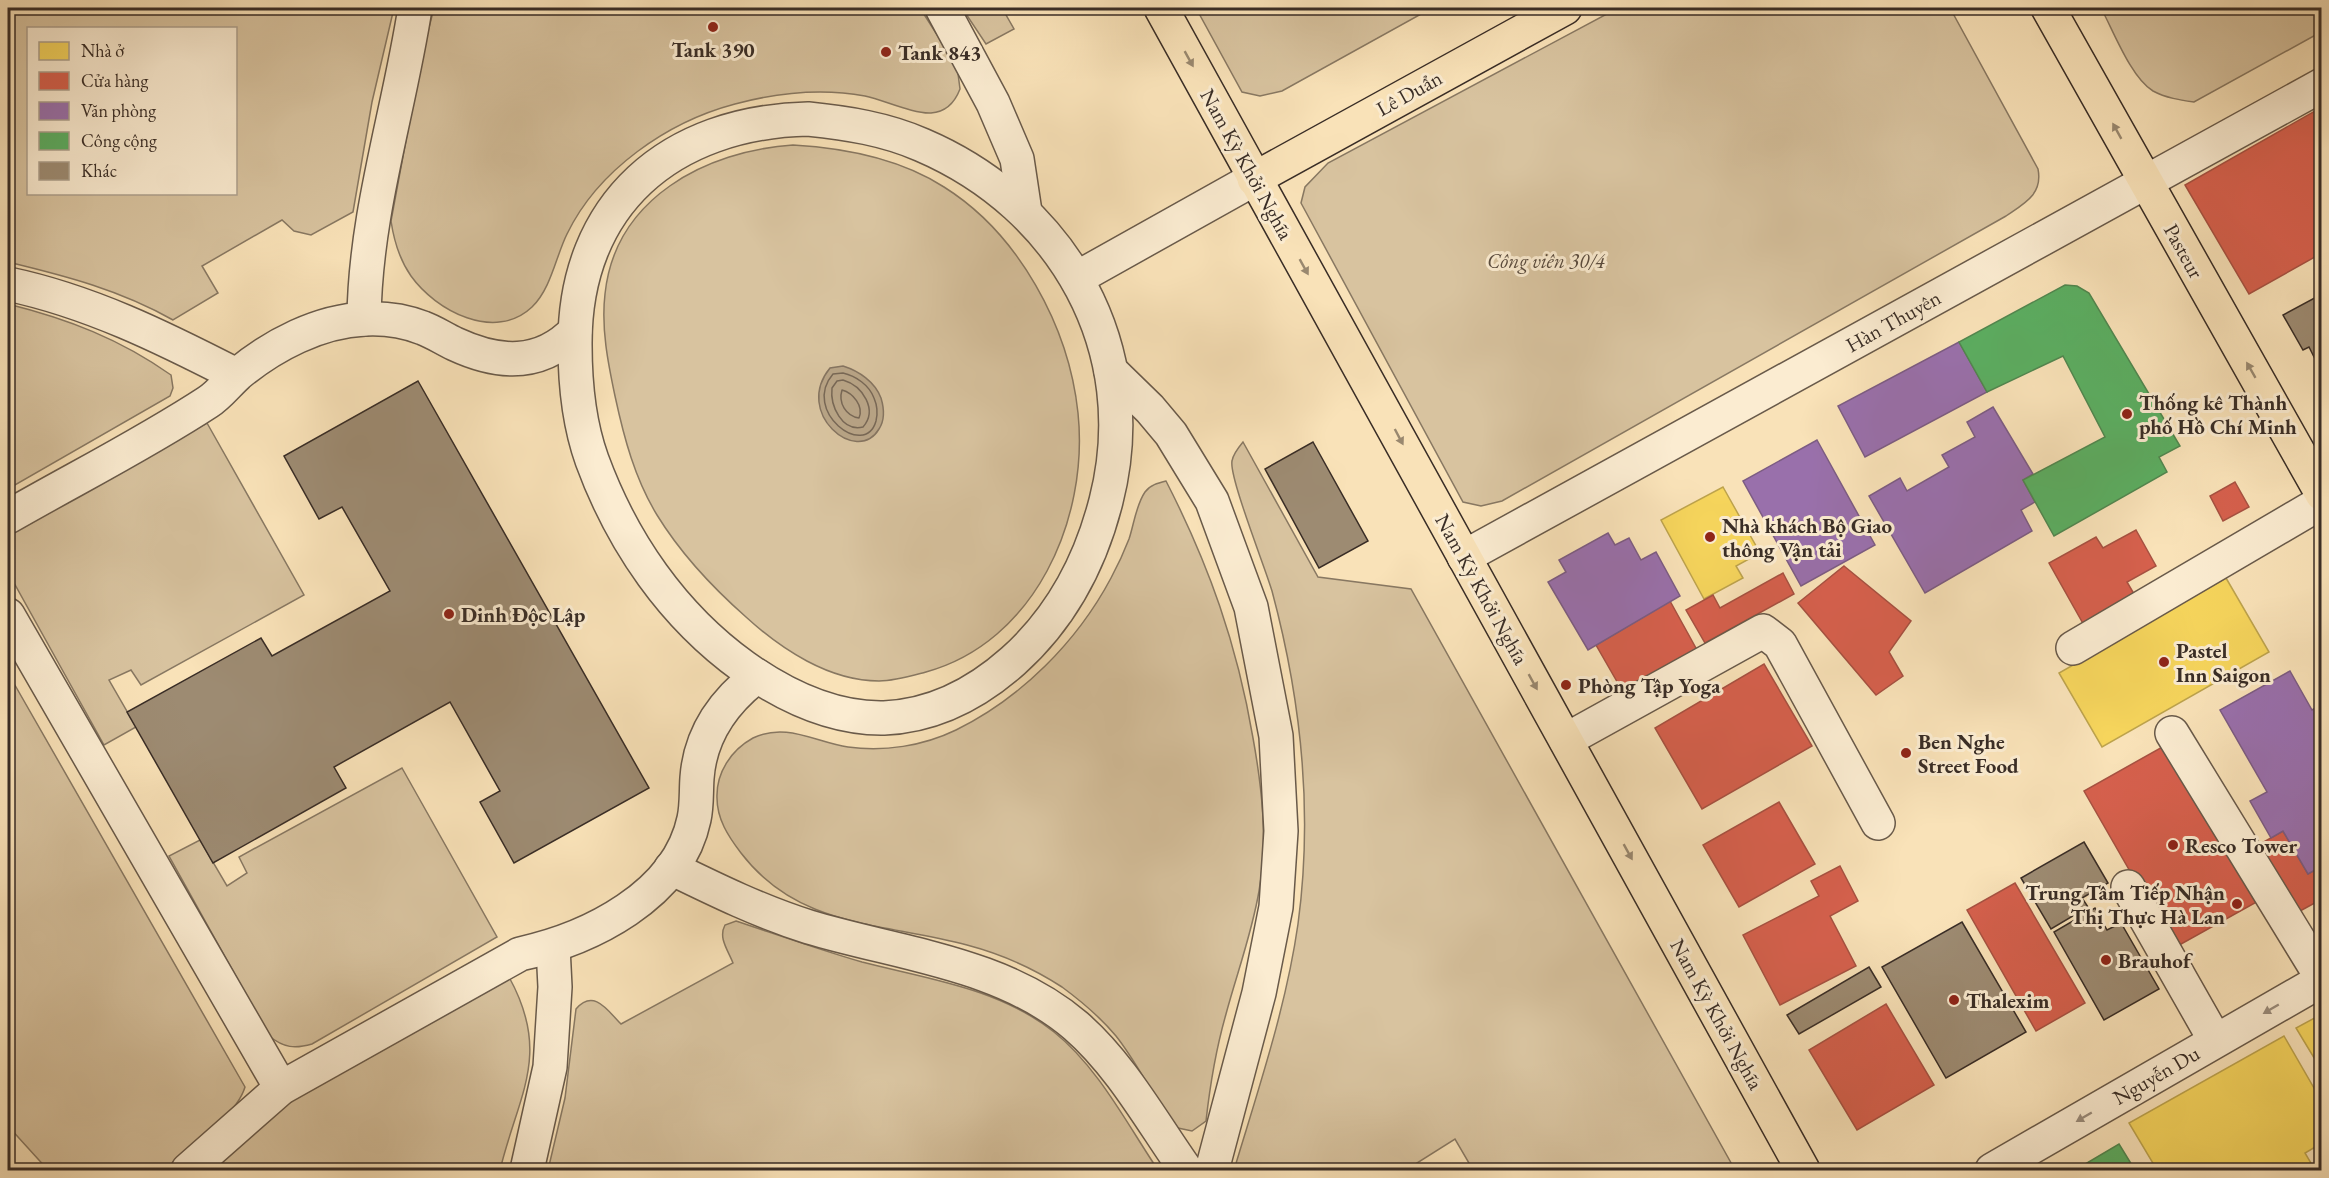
<svg xmlns="http://www.w3.org/2000/svg" width="2329" height="1178" font-family="'EB Garamond',serif">
<rect width="100%" height="100%" fill="#f9e2b8"/>
<filter id="stains"><feTurbulence type="fractalNoise" baseFrequency=".00333" numOctaves="4"/><feColorMatrix values="0 0 0 0 .2 0 0 0 0 .09 0 0 0 0 .02 0 0 0 .5 -.17"/></filter>
<radialGradient id="worn" r=".72"><stop offset=".6" stop-color="#630" stop-opacity="0"/><stop offset="1" stop-color="#630" stop-opacity=".3"/></radialGradient>
<g fill="#d8c39f" stroke="#887862" stroke-width="1.5" fill-rule="evenodd">
<path d="M 8,8 L 394,8 L 372,102 L 353,212 L 311,235 L 294,231 L 282,220 L 202,266 L 218,293 L 173,320 C 120,290 66,276 8,262 ZM 236,28 L 236,194 L 28,194 L 28,28 Z"/>
<path d="M 434,8 L 920,8 L 957,66 L 960,89 C 955,102 946,112 931,113 C 913,114 884,100 865,96 C 822,88 776,93 735,104 C 667,122 598,170 567,234 C 556,256 551,289 532,307 C 495,342 436,311 411,276 C 399,259 394,241 391,221 L 421,59 Z"/>
<path d="M 962,8 L 1002,8 L 1014,29 L 986,44 Z"/>
<path d="M 1196,8 L 1432,8 L 1282,91 L 1260,96 L 1242,92 Z"/>
<path d="M 1618,8 L 1950,8 L 2038,169 C 2043,194 2025,203 2006,216 L 1502,501 L 1481,506 L 1463,502 L 1301,203 L 1305,187 L 1328,163 Z"/>
<path d="M 2101,8 L 2321,8 L 2321,32 L 2194,102 C 2180,100 2166,98 2153,91 C 2131,78 2113,30 2101,8 Z"/>
<path d="M 793,145 C 846,148 899,158 944,187 C 1019,234 1069,327 1078,413 C 1089,519 1035,642 926,672 C 911,676 895,681 879,681 C 829,681 781,649 746,617 C 712,587 681,554 657,515 C 635,479 624,438 615,396 C 608,363 601,328 605,294 C 615,198 706,151 793,145 Z"/>
<path d="M 8,304 C 68,319 120,339 171,375 L 173,388 L 170,396 L 8,489 Z"/>
<path d="M 207,423 L 304,595 L 141,685 L 131,670 L 109,680 L 136,727 L 104,745 L 8,572 L 8,537 L 19,524 Z"/>
<path d="M 1243,442 L 1318,577 L 1411,589 L 1735,1170 L 1473,1170 L 1455,1139 L 1406,1170 L 1234,1170 C 1258,1090 1286,1008 1298,924 C 1313,813 1301,699 1272,591 C 1265,567 1229,477 1232,461 C 1233,454 1238,448 1243,442 Z"/>
<path d="M 1166,481 C 1209,565 1237,644 1253,738 C 1262,788 1268,840 1259,891 C 1252,933 1237,973 1226,1014 C 1216,1049 1210,1085 1206,1121 L 1192,1131 L 1178,1128 C 1154,1100 1139,1065 1116,1036 C 1101,1018 1081,1001 1062,987 C 1033,968 1001,954 967,945 C 883,922 799,929 741,853 C 728,836 717,819 717,798 C 716,773 731,750 753,738 C 786,722 815,742 848,747 C 884,752 923,746 956,730 C 1021,698 1077,642 1111,578 C 1118,565 1124,552 1129,539 C 1134,524 1136,505 1145,492 C 1150,485 1158,483 1166,481 Z"/>
<path d="M 8,673 L 245,1087 C 236,1117 188,1149 164,1170 L 48,1170 L 8,1126 Z"/>
<path d="M 402,768 L 497,937 L 312,1044 C 295,1049 284,1048 269,1036 L 169,856 L 200,840 L 227,886 L 247,873 L 239,857 Z"/>
<path d="M 736,921 C 778,935 820,950 862,962 C 928,979 999,988 1054,1032 C 1098,1067 1127,1124 1158,1170 L 548,1170 L 565,1098 L 576,1009 C 594,988 608,1011 621,1024 L 733,963 C 728,950 718,938 725,925 Z"/>
<path d="M 509,977 C 552,1055 518,1095 500,1170 L 212,1170 L 295,1095 Z"/>
</g>
<path fill="#b8a486" stroke="#857460" stroke-width="1.5" d="M 843,366 C 859,371 875,382 881,398 C 884,408 885,420 879,429 C 857,466 793,413 830,368 Z"/>
<g fill="#f6d55c" stroke="#bda34c" stroke-width="1.5">
<path d="M 1723,487 L 1760,553 L 1736,566 L 1743,578 L 1704,599 L 1661,520 Z"/>
<path d="M 2226,578 L 2269,652 L 2102,747 L 2059,673 Z"/>
<path d="M 2322,1014 L 2322,1071 L 2296,1028 Z"/>
<path d="M 2284,1036 L 2322,1102 L 2322,1143 L 2305,1153 L 2315,1170 L 2157,1170 L 2129,1123 Z"/>
</g>
<g fill="#d6604d" stroke="#a75141" stroke-width="1.5">
<path d="M 2322,107 L 2322,253 L 2249,294 L 2185,185 Z"/>
<path d="M 2235,482 L 2249,507 L 2223,521 L 2210,496 Z"/>
<path d="M 2136,530 L 2156,566 L 2127,582 L 2137,599 L 2085,627 L 2049,563 L 2096,537 L 2103,548 Z"/>
<path d="M 1844,566 L 1911,621 L 1889,652 L 1903,676 L 1876,695 L 1798,603 Z"/>
<path d="M 1783,573 L 1794,594 L 1705,643 L 1686,610 L 1713,595 L 1720,608 Z"/>
<path d="M 1670,601 L 1697,650 L 1623,692 L 1596,645 Z"/>
<path d="M 1764,664 L 1812,746 L 1702,809 L 1655,728 Z"/>
<path d="M 2173,741 L 2262,899 L 2174,948 L 2084,791 Z"/>
<path d="M 1779,802 L 1815,864 L 1739,907 L 1703,845 Z"/>
<path d="M 2283,831 L 2308,874 L 2315,870 L 2322,882 L 2322,899 L 2291,916 L 2253,848 Z"/>
<path d="M 1840,866 L 1858,901 L 1830,916 L 1856,966 L 1780,1005 L 1743,935 L 1819,896 L 1811,881 Z"/>
<path d="M 2015,883 L 2085,1003 L 2036,1031 L 1967,910 Z"/>
<path d="M 1886,1004 L 1934,1085 L 1857,1130 L 1809,1050 Z"/>
</g>
<g fill="#9970ab" stroke="#7c5c83" stroke-width="1.5">
<path d="M 1959,342 L 1987,392 L 1865,457 L 1838,406 Z"/>
<path d="M 1993,407 L 2033,474 L 2023,480 L 2035,502 L 2021,510 L 2032,531 L 1925,593 L 1869,496 L 1900,478 L 1907,491 L 1949,467 L 1942,455 L 1975,437 L 1967,422 Z"/>
<path d="M 1817,440 L 1875,545 L 1801,586 L 1743,481 Z"/>
<path d="M 1608,533 L 1615,545 L 1629,538 L 1641,560 L 1656,552 L 1680,596 L 1588,650 L 1548,582 L 1566,572 L 1559,560 Z"/>
<path d="M 2290,671 L 2312,710 L 2322,704 L 2322,866 L 2308,874 L 2283,831 L 2271,838 L 2250,801 L 2267,792 L 2220,710 Z"/>
</g>
<g fill="#5aae61" stroke="#50874f" stroke-width="1.5">
<path d="M 2065,285 L 2077,286 L 2089,293 L 2180,446 L 2159,457 L 2167,472 L 2054,536 L 2023,480 L 2105,437 L 2063,356 L 1987,392 L 1959,342 Z"/>
<path d="M 2119,1144 L 2135,1170 L 2075,1170 Z"/>
</g>
<g fill="none" stroke-linecap="round" stroke-linejoin="round">
<g stroke="#786856" stroke-width="1.5">
<path d="M 843,373 C 856,376 869,385 874,398 C 877,405 878,413 876,421 C 865,460 801,411 833,374 Z"/>
<path d="M 843,380 C 863,386 878,410 863,427 C 842,432 830,406 832,388 L 837,381 Z"/>
<path d="M 842,390 C 853,393 864,406 859,418 C 846,416 838,403 842,390 Z"/>
</g>
</g>
<g fill="#9d8b72" stroke="#392d26" stroke-width="1.5">
<path d="M 2322,294 L 2322,364 L 2318,365 L 2309,347 L 2303,350 L 2283,315 Z"/>
<path d="M 418,381 L 649,788 L 514,863 L 480,802 L 500,791 L 450,702 L 334,767 L 346,788 L 213,863 L 127,712 L 261,638 L 272,656 L 390,591 L 342,507 L 319,519 L 284,456 Z"/>
<path d="M 1313,442 L 1368,541 L 1319,568 L 1265,469 Z"/>
<path d="M 2084,842 L 2108,883 L 2082,898 L 2088,907 L 2051,929 L 2021,878 Z"/>
<path d="M 2095,908 L 2107,930 L 2121,923 L 2159,989 L 2104,1020 L 2054,932 Z"/>
<path d="M 1962,922 L 2026,1032 L 1946,1078 L 1882,967 Z"/>
<path d="M 1869,967 L 1881,987 L 1799,1034 L 1787,1015 Z"/>
</g>
<g fill="none" stroke-linecap="round" stroke-linejoin="round">
<defs>
<g id="minor">
<path d="M 942,8 L 993,103 L 1017,159 L 1025,212"/>
<path d="M 808,119 C 847,123 886,129 922,145 C 1064,206 1145,349 1106,501 C 1090,564 1061,618 1013,661 C 977,693 933,716 884,718 C 832,719 785,696 744,667 C 673,616 622,542 592,460 C 579,424 575,384 575,345 C 574,203 671,122 808,119 Z"/>
<path d="M 1077,278 L 1254,179"/>
<path d="M 8,284 C 89,301 162,337 236,375"/>
<path d="M 364,319 C 365,213 399,112 415,8"/>
<path d="M 1111,371 L 1150,409 L 1171,434 L 1212,501 L 1251,607 L 1276,736 L 1281,831 L 1276,907 L 1259,993 L 1212,1170"/>
<path d="M 8,517 C 74,479 144,444 208,402 C 219,395 228,383 238,374 C 273,345 319,321 365,319 C 384,318 405,321 423,328 C 434,332 444,339 455,344 C 498,364 540,367 575,331"/>
<path d="M 1464,557 L 2322,85"/>
<path d="M 8,615 L 281,1088"/>
<path d="M 2073,648 L 2322,502"/>
<path d="M 2172,733 L 2322,978"/>
<path d="M 1566,740 L 1763,631 L 1780,644 L 1878,823"/>
<path d="M 671,868 C 716,890 761,912 809,927 C 899,954 1003,963 1076,1026 C 1121,1065 1152,1122 1186,1170"/>
<path d="M 2128,887 L 2215,1040"/>
<path d="M 188,1170 L 281,1088 L 520,954 C 589,939 678,896 694,819 C 697,806 696,792 697,778 C 700,735 723,702 757,676"/>
<path d="M 527,1170 L 550,1067 L 555,987 L 553,947"/>
<path d="M 1992,1170 L 2322,980"/>
</g>
<g id="major">
<path d="M 1161,8 L 1803,1170"/>
<path d="M 2048,8 L 2322,494"/>
<path d="M 1254,179 L 1565,8"/>
</g>
</defs>
<use href="#minor" stroke="#695a4a" stroke-width="36"/>
<use href="#major" stroke="#392d26" stroke-width="36"/>
<use href="#minor" stroke="#fbecd1" stroke-width="33"/>
<use href="#major" stroke="#f9e2b8" stroke-width="33"/>
</g>
<defs><path id="oneway-solid" d="M-6-.8H1V-3.2L6.5 0L1 3.2V.8H-6Z" transform="scale(1.5)"/></defs>
<g fill="#99886f">
<use href="#oneway-solid" transform="translate(1189 59) rotate(61)"/>
<use href="#oneway-solid" transform="translate(2117 131) rotate(-119)"/>
<use href="#oneway-solid" transform="translate(1304 267) rotate(61)"/>
<use href="#oneway-solid" transform="translate(2251 370) rotate(-120)"/>
<use href="#oneway-solid" transform="translate(1399 437) rotate(62)"/>
<use href="#oneway-solid" transform="translate(1533 682) rotate(61)"/>
<use href="#oneway-solid" transform="translate(1628 852) rotate(61)"/>
</g>
<g fill="#9a8c7c">
<use href="#oneway-solid" transform="translate(2271 1009) rotate(150)"/>
<use href="#oneway-solid" transform="translate(2084 1117) rotate(150)"/>
</g>
<g fill="#8f2418" stroke="#fbecd1" stroke-width="2">
<circle cx="713" cy="27" r="6"/>
<circle cx="886" cy="52" r="6"/>
<circle cx="2127" cy="414" r="6"/>
<circle cx="1710" cy="537" r="6"/>
<circle cx="449" cy="614" r="6"/>
<circle cx="2164" cy="662" r="6"/>
<circle cx="1566" cy="685" r="6"/>
<circle cx="1906" cy="753" r="6"/>
<circle cx="2173" cy="845" r="6"/>
<circle cx="2237" cy="904" r="6"/>
<circle cx="2106" cy="960" r="6"/>
<circle cx="1954" cy="1000" r="6"/>
</g>
<g text-anchor="middle" dominant-baseline="central" stroke-width="6" stroke-linejoin="round" paint-order="stroke">
<g font-size="21" font-weight="bold" fill="#392d26" stroke="#fbecd1" text-anchor="start">
<text x="713" y="49" text-anchor="middle">Tank 390</text>
<text x="898" y="52">Tank 843</text>
<text x="2139" y="402">Thống kê Thành<tspan x="2139" dy="24">phố Hồ Chí Minh</tspan></text>
<text x="1722" y="525">Nhà khách Bộ Giao<tspan x="1722" dy="24">thông Vận tải</tspan></text>
<text x="461" y="614">Dinh Độc Lập</text>
<text x="2176" y="650">Pastel<tspan x="2176" dy="24">Inn Saigon</tspan></text>
<text x="1578" y="685">Phòng Tập Yoga</text>
<text x="1918" y="741">Ben Nghe<tspan x="1918" dy="24">Street Food</tspan></text>
<text x="2185" y="845">Resco Tower</text>
<text x="2225" y="892" text-anchor="end">Trung Tâm Tiếp Nhận<tspan x="2225" dy="24">Thị Thực Hà Lan</tspan></text>
<text x="2118" y="960">Brauhof</text>
<text x="1966" y="1000">Thalexim</text>
</g>
<g font-size="21" fill="#392d26" stroke="#fbecd1">
<text transform="translate(1409 93) rotate(-29)">Lê Duẩn</text>
<text transform="translate(1247 164) rotate(61)">Nam Kỳ Khởi Nghĩa</text>
<text transform="translate(2184 251) rotate(61)">Pasteur</text>
<text transform="translate(1893 321) rotate(-29)">Hàn Thuyên</text>
<text transform="translate(1482 589) rotate(61)">Nam Kỳ Khởi Nghĩa</text>
<text transform="translate(1717 1014) rotate(61)">Nam Kỳ Khởi Nghĩa</text>
<text transform="translate(2156 1075) rotate(-30)">Nguyễn Du</text>
</g>
<g font-size="21" font-style="italic" fill="#594b3e" stroke="#fbecd1">
<text x="1546" y="260">Công viên 30/4</text>
</g>
</g>
<rect width="2329" height="1178" fill="none" stroke="#f9e2b8" stroke-width="30"/>
<rect x="9" y="9" width="2311" height="1160" fill="none" stroke="#392d26" stroke-width="3"/>
<rect x="15" y="15" width="2299" height="1148" fill="none" stroke="#392d26" stroke-width="1.5"/>
<rect x="27" y="27" width="210" height="168" fill="#fbecd1" stroke="#ada08d" stroke-width="1.5"/>
<rect x="39" y="42" width="30" height="18" fill="#f6d55c" stroke="#ada08d" stroke-width="1.5"/>
<text x="81" y="57" font-size="18" fill="#392d26">Nhà ở</text>
<rect x="39" y="72" width="30" height="18" fill="#d6604d" stroke="#ada08d" stroke-width="1.5"/>
<text x="81" y="87" font-size="18" fill="#392d26">Cửa hàng</text>
<rect x="39" y="102" width="30" height="18" fill="#9970ab" stroke="#ada08d" stroke-width="1.5"/>
<text x="81" y="117" font-size="18" fill="#392d26">Văn phòng</text>
<rect x="39" y="132" width="30" height="18" fill="#5aae61" stroke="#ada08d" stroke-width="1.5"/>
<text x="81" y="147" font-size="18" fill="#392d26">Công cộng</text>
<rect x="39" y="162" width="30" height="18" fill="#9d8b72" stroke="#ada08d" stroke-width="1.5"/>
<text x="81" y="177" font-size="18" fill="#392d26">Khác</text>
<rect width="100%" height="100%" filter="url(#stains)"/>
<rect width="100%" height="100%" fill="url(#worn)"/>
</svg>
